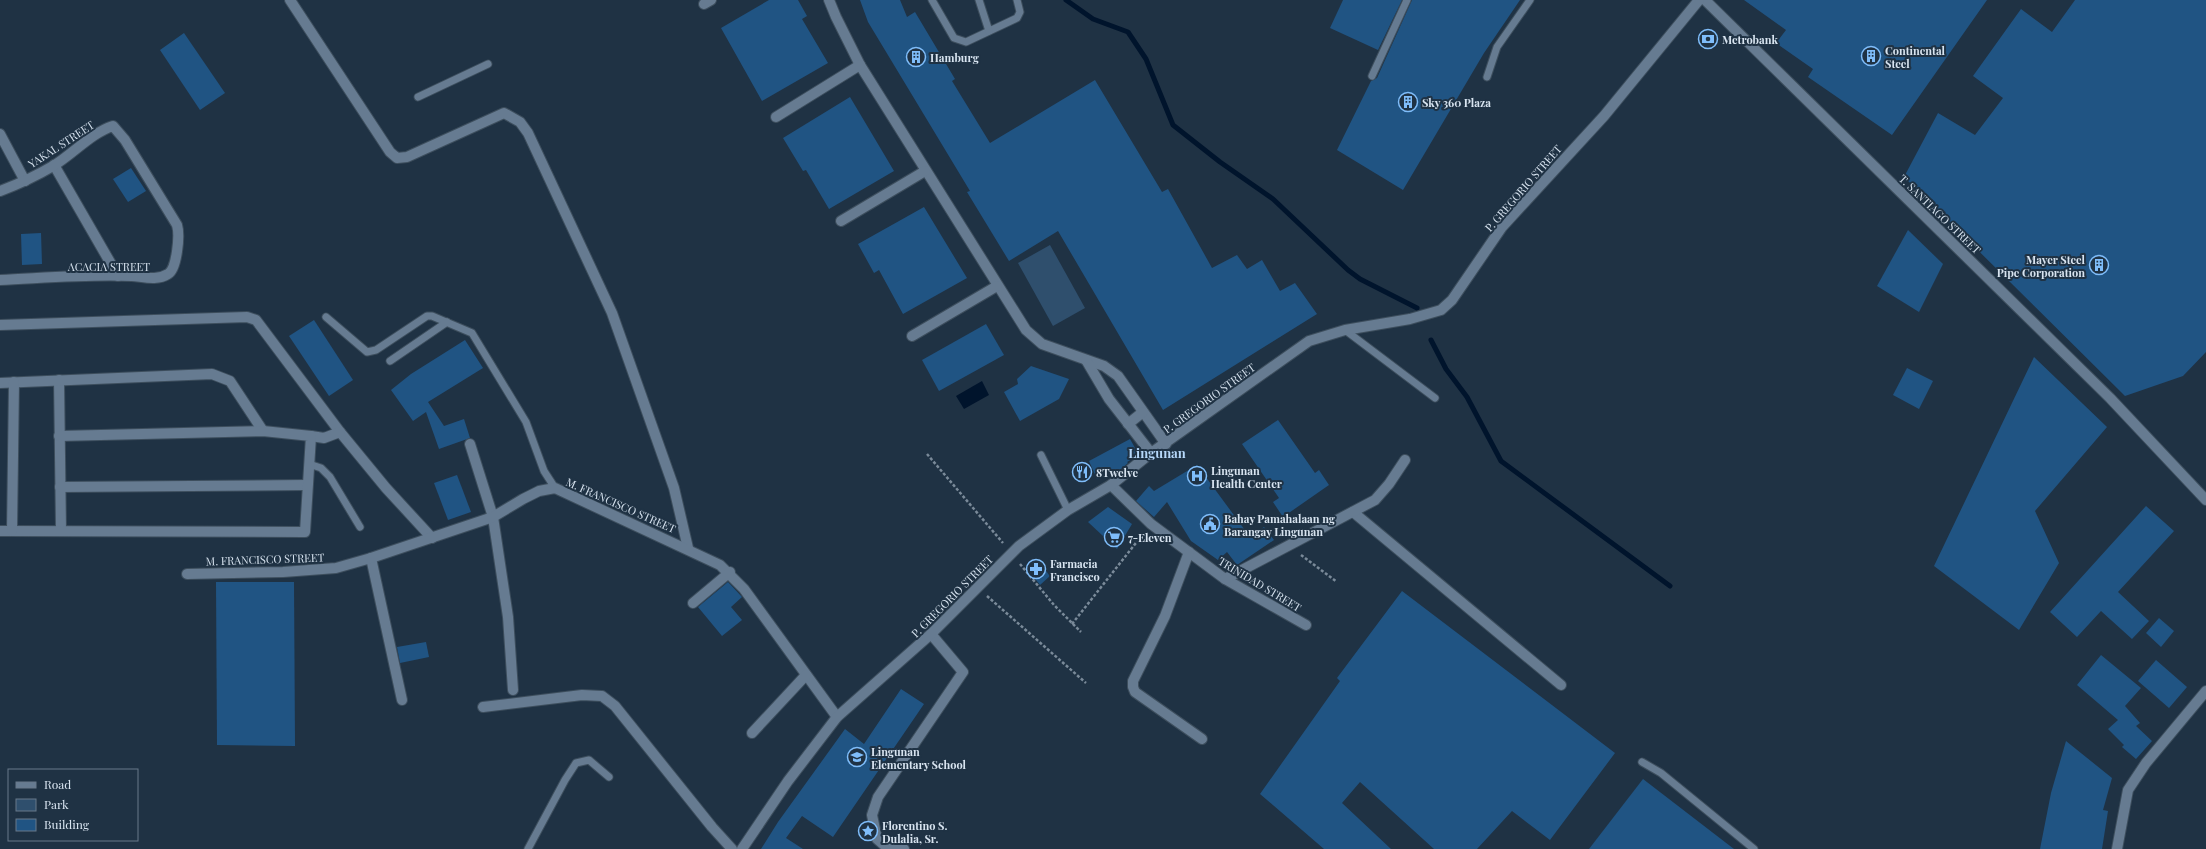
<svg xmlns="http://www.w3.org/2000/svg" width="2206" height="849" font-family="'Playfair Display',serif">
<rect width="100%" height="100%" fill="#1f3244"/>
<path fill="#2f4f6d" d="M 1050,245 L 1085,308 L 1053,326 L 1018,263 Z"/>
<path fill="#00142c" d="M 982,381 L 989,395 L 964,409 L 956,396 Z"/>
<g fill="none" stroke-linecap="round" stroke-linejoin="round">
<g stroke="#00142c" stroke-width="5">
<path d="M 1066,0 L 1093,19 L 1128,32 L 1146,59 L 1173,125 L 1220,162 L 1273,199 L 1348,270 L 1360,279 L 1417,308"/>
<path d="M 1431,340 L 1446,369 L 1467,397 L 1501,461 L 1670,586"/>
</g>
</g>
<g fill="#205483">
<path d="M 769,0 L 798,0 L 807,16 L 802,19 L 828,63 L 762,101 L 721,28 Z"/>
<path d="M 860,0 L 900,0 L 907,17 L 915,12 L 955,79 L 952,81 L 990,143 L 1095,80 L 1162,192 L 1168,189 L 1212,268 L 1237,255 L 1247,269 L 1262,260 L 1280,291 L 1295,283 L 1317,314 L 1163,410 L 1058,231 L 1009,261 L 967,192 L 970,191 L 868,22 Z"/>
<path d="M 1343,0 L 1402,0 L 1378,50 L 1330,28 Z"/>
<path d="M 1412,0 L 1520,0 L 1484,53 L 1403,190 L 1337,150 L 1371,81 L 1377,78 Z"/>
<path d="M 1744,0 L 1987,0 L 1892,135 L 1808,77 L 1813,69 L 1776,43 L 1786,30 Z"/>
<path d="M 2075,0 L 2206,0 L 2206,352 L 2183,376 L 2125,396 L 1904,177 L 1938,113 L 1975,135 L 2003,98 L 1973,76 L 2021,9 L 2052,32 Z"/>
<path d="M 184,33 L 225,93 L 200,110 L 160,50 Z"/>
<path d="M 850,97 L 894,171 L 829,209 L 806,170 L 803,171 L 783,138 Z"/>
<path d="M 131,168 L 146,191 L 128,202 L 113,179 Z"/>
<path d="M 924,207 L 967,278 L 903,314 L 879,270 L 874,273 L 858,244 Z"/>
<path d="M 1908,230 L 1943,264 L 1919,312 L 1877,286 Z"/>
<path d="M 41,233 L 42,264 L 22,265 L 21,234 Z"/>
<path d="M 314,320 L 353,380 L 329,396 L 289,336 Z"/>
<path d="M 986,324 L 1004,355 L 939,391 L 922,360 Z"/>
<path d="M 465,340 L 483,368 L 428,402 L 444,426 L 464,419 L 470,438 L 439,449 L 426,412 L 413,421 L 391,390 L 411,374 Z"/>
<path d="M 2034,357 L 2107,427 L 2035,511 L 2059,563 L 2019,630 L 1934,566 Z"/>
<path d="M 1031,366 L 1069,379 L 1059,399 L 1020,421 L 1004,392 L 1018,384 L 1017,379 Z"/>
<path d="M 1907,368 L 1933,381 L 1919,409 L 1893,395 Z"/>
<path d="M 1278,420 L 1315,473 L 1319,470 L 1329,485 L 1283,517 L 1273,502 L 1279,498 L 1242,444 Z"/>
<path d="M 1130,439 L 1139,455 L 1127,462 L 1128,463 L 1114,475 L 1112,472 L 1097,479 L 1089,461 Z"/>
<path d="M 1197,465 L 1250,537 L 1264,527 L 1274,540 L 1237,565 L 1227,552 L 1218,560 L 1191,541 L 1167,502 L 1154,517 L 1136,501 L 1149,486 L 1154,491 Z"/>
<path d="M 457,475 L 471,512 L 448,520 L 434,483 Z"/>
<path d="M 2146,506 L 2174,531 L 2118,592 L 2149,621 L 2132,639 L 2101,611 L 2077,637 L 2050,612 Z"/>
<path d="M 1108,507 L 1132,524 L 1117,549 L 1088,522 Z"/>
<path d="M 1039,562 L 1050,576 L 1040,585 L 1029,571 Z"/>
<path d="M 216,582 L 294,582 L 295,746 L 217,745 Z"/>
<path d="M 728,582 L 742,597 L 731,607 L 742,620 L 722,636 L 698,607 Z"/>
<path d="M 1402,591 L 1615,753 L 1550,840 L 1512,811 L 1477,849 L 1434,849 L 1360,782 L 1342,803 L 1391,849 L 1324,849 L 1260,794 L 1340,681 L 1337,678 Z"/>
<path d="M 2159,618 L 2174,631 L 2161,647 L 2146,633 Z"/>
<path d="M 426,642 L 429,657 L 400,663 L 397,647 Z"/>
<path d="M 2101,655 L 2141,688 L 2125,706 L 2140,723 L 2136,726 L 2152,741 L 2136,759 L 2122,747 L 2124,745 L 2108,729 L 2118,720 L 2077,685 Z"/>
<path d="M 2156,660 L 2187,687 L 2169,708 L 2138,681 Z"/>
<path d="M 901,689 L 924,704 L 833,837 L 802,816 L 786,838 L 803,849 L 761,849 L 778,822 L 845,729 L 864,744 Z"/>
<path d="M 2066,741 L 2112,778 L 2103,810 L 2108,811 L 2102,849 L 2040,849 L 2051,793 Z"/>
<path d="M 1643,779 L 1734,849 L 1589,849 Z"/>
</g>
<g fill="none" stroke-linecap="round" stroke-linejoin="round">
<defs>
<g id="lane">
<path d="M 932,0 L 954,38 L 966,42 L 1017,18 L 1020,12 L 1017,0"/>
<path d="M 979,0 L 989,31"/>
<path d="M 1372,76 L 1407,0"/>
<path d="M 1487,77 L 1497,47 L 1530,0"/>
<path d="M 418,97 L 488,64"/>
<path d="M 326,317 L 367,352 L 376,350 L 427,316 L 432,316 L 472,333 L 526,422 L 544,471 L 555,488"/>
<path d="M 1345,330 L 1435,398"/>
<path d="M 390,361 L 447,322"/>
<path d="M 1041,455 L 1068,510"/>
<path d="M 309,464 L 321,468 L 330,477 L 360,527"/>
<path d="M 1642,762 L 1661,773 L 1754,849"/>
<path d="M 528,849 L 565,780 L 576,763 L 589,760 L 609,777"/>
</g>
<g id="street">
<path d="M 290,0 L 390,152 L 397,158 L 407,157 L 504,113 L 520,122 L 528,133 L 612,313 L 674,488 L 688,548"/>
<path d="M 829,0 L 836,17 L 860,65 L 1026,330 L 1042,344 L 1104,366 L 1118,376 L 1166,444"/>
<path d="M 704,4 L 711,0"/>
<path d="M 776,117 L 860,65"/>
<path d="M 0,134 L 25,181"/>
<path d="M 54,165 L 118,276"/>
<path d="M 0,191 C 19,184 36,176 53,166 C 73,154 91,133 113,126 L 125,140 L 177,225 C 180,235 177,269 168,274 C 157,281 144,277 132,276 C 88,274 44,278 0,280"/>
<path d="M 841,221 L 925,171"/>
<path d="M 0,325 L 247,317 L 256,320 L 340,432 L 386,488 L 432,538"/>
<path d="M 912,336 L 997,286"/>
<path d="M 1086,360 L 1109,399 L 1151,453"/>
<path d="M 59,380 L 61,531"/>
<path d="M 0,383 L 212,374 L 230,381 L 263,431"/>
<path d="M 1128,424 L 1143,412"/>
<path d="M 311,436 L 324,438 L 340,432"/>
<path d="M 470,444 L 493,517 L 508,617 L 513,690"/>
<path d="M 1111,485 L 1151,524 L 1225,579 L 1306,625"/>
<path d="M 60,487 L 307,485"/>
<path d="M 1353,512 L 1561,685"/>
<path d="M 0,531 L 305,532 L 311,436 L 263,431 L 59,436"/>
<path d="M 12,531 L 14,382"/>
<path d="M 1189,552 L 1165,616 L 1133,681 L 1133,687 L 1135,692 L 1202,739"/>
<path d="M 371,558 L 402,700"/>
<path d="M 187,574 L 283,572 L 336,568 L 371,558 L 493,517 L 523,499 L 539,491 L 555,488 L 720,565 L 744,589 L 837,717"/>
<path d="M 1225,579 L 1375,500 L 1389,484 L 1405,460"/>
<path d="M 693,603 L 730,572"/>
<path d="M 483,707 L 582,695 L 602,696 L 615,706 L 712,827 L 732,849"/>
<path d="M 752,733 L 806,675"/>
<path d="M 904,849 L 884,845 L 877,839 L 872,815 L 878,797 L 963,672 L 931,634"/>
<path d="M 2117,849 L 2128,790 L 2146,763 L 2206,691"/>
</g>
<g id="secondary">
<path d="M 1705,0 L 2110,398 L 2206,500"/>
<path d="M 742,849 L 788,781 L 837,717 L 931,634 L 1019,546 L 1068,510 L 1111,485 L 1151,453 L 1309,341 L 1345,330 L 1410,319 L 1441,310 L 1452,300 L 1502,227 L 1604,116 L 1699,0"/>
</g>
</defs>
<use href="#lane" stroke="#3d4e5d" stroke-width="9"/>
<use href="#street" stroke="#3d4e5d" stroke-width="12"/>
<use href="#secondary" stroke="#3d4e5d" stroke-width="12"/>
<g stroke="#7a8a99" stroke-width="2.5" stroke-dasharray="3 2" stroke-linecap="butt">
<path d="M 927,454 L 1003,543"/>
<path d="M 1301,555 L 1337,582"/>
<path d="M 1020,564 L 1054,605 L 1081,632"/>
<path d="M 987,596 L 1086,683"/>
<path d="M 1072,624 L 1143,534"/>
</g>
<use href="#lane" stroke="#667b91" stroke-width="7"/>
<use href="#street" stroke="#667b91" stroke-width="10"/>
<use href="#secondary" stroke="#667b91" stroke-width="10"/>
</g>
<defs>
<symbol id="bank-ring" viewBox="-11 -11 22 22"><circle r="9.5" fill="#1f3244" stroke="#7fbdfa" stroke-width="1.5"/><path d="M-6-4H6V4H-6ZM0-2.3a2.3 2.3 0 1 0 0 4.6a2.3 2.3 0 1 0 0-4.6Z" fill="#7fbdfa"/></symbol>
<symbol id="building-ring" viewBox="-11 -11 22 22"><circle r="9.5" fill="#1f3244" stroke="#7fbdfa" stroke-width="1.5"/><path d="M-4-6H4V6H1V3H-1V6H-4ZM-2.5-4.3h1.7v1.8h-1.7ZM.8-4.3h1.7v1.8H.8ZM-2.5-1h1.7V.8h-1.7ZM.8-1h1.7V.8H.8Z" fill="#7fbdfa"/></symbol>
<symbol id="restaurant-ring" viewBox="-11 -11 22 22"><circle r="9.5" fill="#1f3244" stroke="#7fbdfa" stroke-width="1.5"/><path d="M-5-6h1v4h1v-4h1v4h1v-4h1v5L-1.5 .5V6h-2V.5L-5-1ZM5-6V6H3V1.5H1.5Q1.5-4 5-6Z" fill="#7fbdfa"/></symbol>
<symbol id="hospital-ring" viewBox="-11 -11 22 22"><circle r="9.5" fill="#1f3244" stroke="#7fbdfa" stroke-width="1.5"/><path d="M-5-5h3v3.5h4V-5h3V5h-3V1.5h-4V5h-3Z" fill="#7fbdfa"/></symbol>
<symbol id="civic-ring" viewBox="-11 -11 22 22"><circle r="9.5" fill="#1f3244" stroke="#7fbdfa" stroke-width="1.5"/><path d="M-.6-6.5H3V-4.5H.6V-3L4-1V1h2V6H-6V1h2V-1L-.6-3ZM-1.2 2.5V6h2.4V2.5Z" fill="#7fbdfa"/></symbol>
<symbol id="supermarket-ring" viewBox="-11 -11 22 22"><circle r="9.5" fill="#1f3244" stroke="#7fbdfa" stroke-width="1.5"/><path d="M-6-5.5h2.5l.6 2H6L4.5 2H-2.5L-4.4-4H-6ZM-1.5 3.2a1.3 1.3 0 1 0 .1 0ZM3 3.2a1.3 1.3 0 1 0 .1 0Z" fill="#7fbdfa"/></symbol>
<symbol id="pharmacy-ring" viewBox="-11 -11 22 22"><circle r="9.5" fill="#1f3244" stroke="#7fbdfa" stroke-width="1.5"/><path d="M-2-6h4v4h4v4h-4v4h-4v-4h-4v-4h4Z" fill="#7fbdfa"/></symbol>
<symbol id="school-ring" viewBox="-11 -11 22 22"><circle r="9.5" fill="#1f3244" stroke="#7fbdfa" stroke-width="1.5"/><path d="M0-5L7-2L0 1L-7-2ZM-4 1L0 2.5L4 1V4Q0 6-4 4Z" fill="#7fbdfa"/></symbol>
<symbol id="sight-ring" viewBox="-11 -11 22 22"><circle r="9.5" fill="#1f3244" stroke="#7fbdfa" stroke-width="1.5"/><path d="M0-6L1.8-2.2L6-1.7L2.9 1.2L3.7 5.4L0 3.3L-3.7 5.4L-2.9 1.2L-6-1.7L-1.8-2.2Z" fill="#7fbdfa"/></symbol>
</defs>
<g fill-rule="evenodd">
<use href="#bank-ring" x="1697" y="28" width="22" height="22"/>
<use href="#building-ring" x="1860" y="45" width="22" height="22"/>
<use href="#building-ring" x="905" y="46" width="22" height="22"/>
<use href="#building-ring" x="1397" y="91" width="22" height="22"/>
<use href="#building-ring" x="2088" y="254" width="22" height="22"/>
<use href="#restaurant-ring" x="1071" y="461" width="22" height="22"/>
<use href="#hospital-ring" x="1186" y="465" width="22" height="22"/>
<use href="#civic-ring" x="1199" y="513" width="22" height="22"/>
<use href="#supermarket-ring" x="1103" y="526" width="22" height="22"/>
<use href="#pharmacy-ring" x="1025" y="558" width="22" height="22"/>
<use href="#school-ring" x="846" y="746" width="22" height="22"/>
<use href="#sight-ring" x="857" y="820" width="22" height="22"/>
</g>
<g text-anchor="middle" dominant-baseline="central" stroke-width="4" stroke-linejoin="round" paint-order="stroke">
<g font-size="11" font-weight="bold" fill="#d8e4f0" stroke="#1f3244" text-anchor="start">
<text x="1722" y="39">Metrobank</text>
<text x="1885" y="50">Continental<tspan x="1885" dy="13">Steel</tspan></text>
<text x="930" y="57">Hamburg</text>
<text x="1422" y="102">Sky 360 Plaza</text>
<text x="2085" y="259" text-anchor="end">Mayer Steel<tspan x="2085" dy="13">Pipe Corporation</tspan></text>
<text x="1211" y="470">Lingunan<tspan x="1211" dy="13">Health Center</tspan></text>
<text x="1096" y="472">8Twelve</text>
<text x="1224" y="518">Bahay Pamahalaan ng<tspan x="1224" dy="13">Barangay Lingunan</tspan></text>
<text x="1128" y="537">7-Eleven</text>
<text x="1050" y="563">Farmacia<tspan x="1050" dy="13">Francisco</tspan></text>
<text x="871" y="751">Lingunan<tspan x="871" dy="13">Elementary School</tspan></text>
<text x="882" y="825">Florentino S.<tspan x="882" dy="13">Dulalia, Sr.</tspan></text>
</g>
<g font-size="11" fill="#d8e4f0" stroke="#1f3244">
<text transform="translate(61 144) rotate(-33)">YAKAL STREET</text>
<text transform="translate(1523 188) rotate(-49)">P. GREGORIO STREET</text>
<text transform="translate(1940 214) rotate(44)">T. SANTIAGO STREET</text>
<text x="109" y="266">ACACIA STREET</text>
<text transform="translate(1209 398) rotate(-36)">P. GREGORIO STREET</text>
<text transform="translate(621 505) rotate(24)">M. FRANCISCO STREET</text>
<text transform="translate(265 559) rotate(-2)">M. FRANCISCO STREET</text>
<text transform="translate(1260 584) rotate(31)">TRINIDAD STREET</text>
<text transform="translate(952 596) rotate(-45)">P. GREGORIO STREET</text>
</g>
<g font-size="13" font-weight="bold" fill="#b6d8fa" stroke="#1f3244">
<text x="1157" y="452">Lingunan</text>
</g>
</g>
<rect x="8" y="769" width="130" height="72" fill="#1f3244" stroke="#697989"/>
<rect x="16" y="782" width="20" height="6" fill="#667b91" stroke="#697989"/>
<text x="44" y="789" font-size="12" fill="#d8e4f0">Road</text>
<rect x="16" y="799" width="20" height="12" fill="#2f4f6d" stroke="#697989"/>
<text x="44" y="809" font-size="12" fill="#d8e4f0">Park</text>
<rect x="16" y="819" width="20" height="12" fill="#205483" stroke="#697989"/>
<text x="44" y="829" font-size="12" fill="#d8e4f0">Building</text>
</svg>
